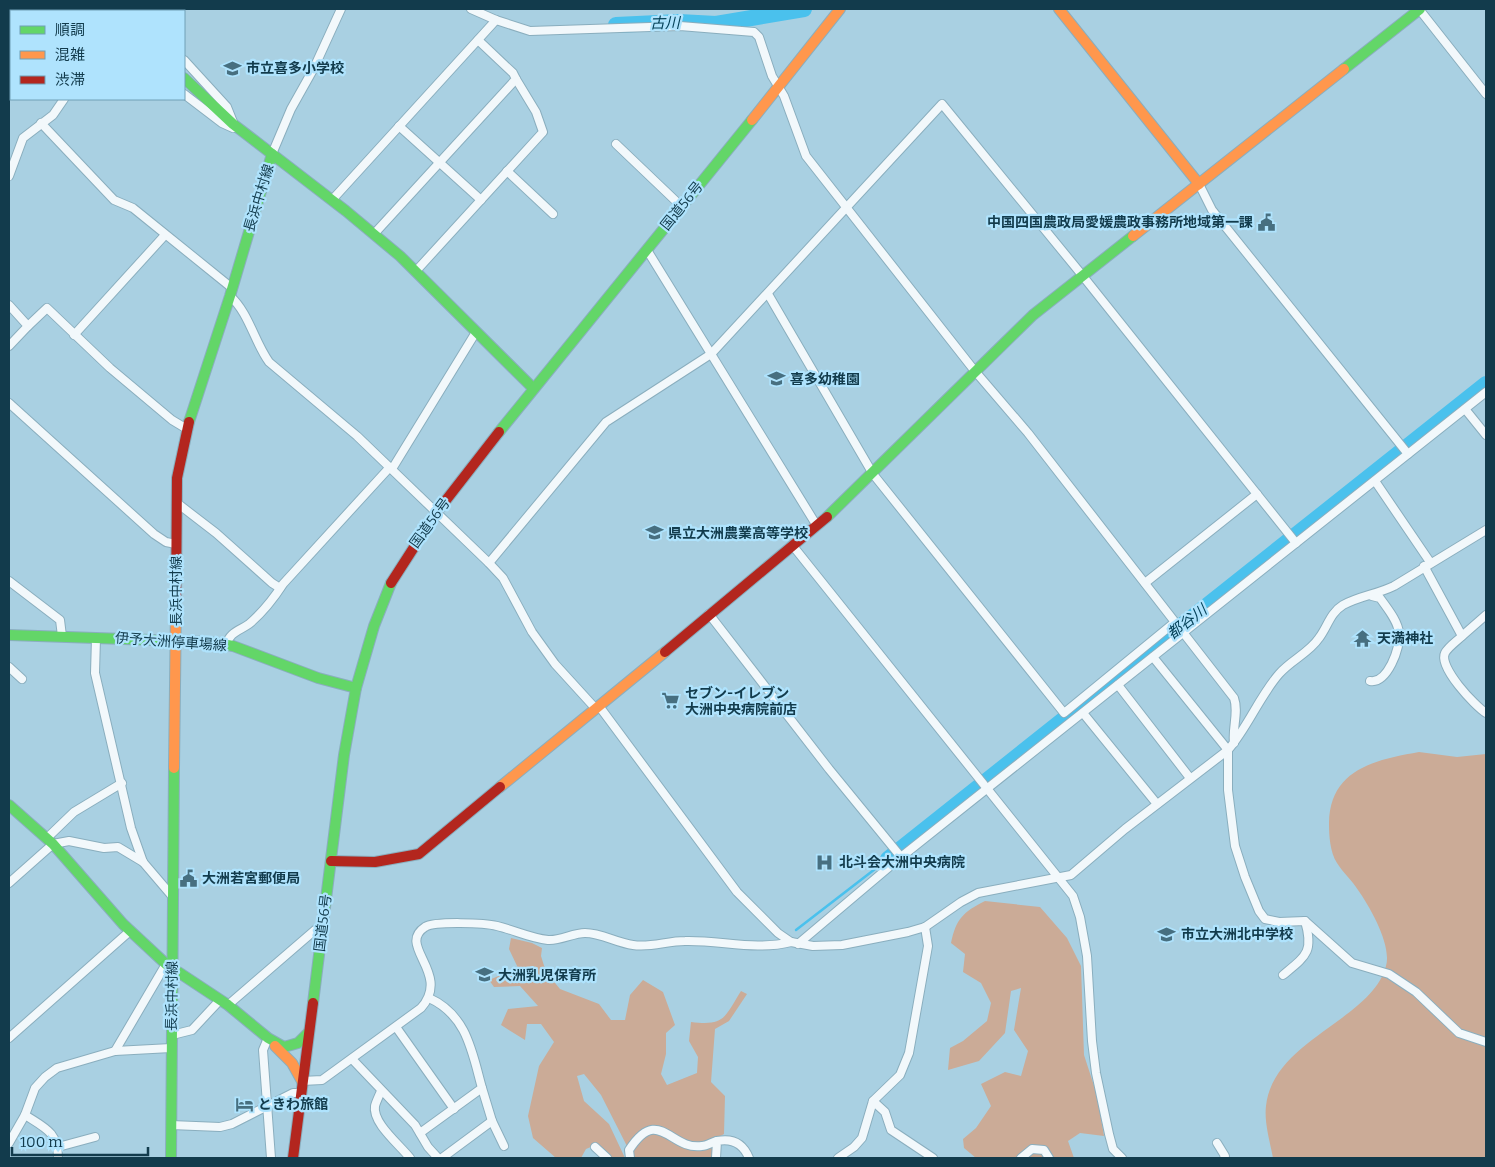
<svg xmlns="http://www.w3.org/2000/svg" width="1495" height="1167" font-family="Bitter,'Noto Sans JP',serif">
<rect width="100%" height="100%" fill="#a9d0e2"/>
<g fill="#cbab97">
<path d="M 1419,752 L 1457,757 L 1486,754 L 1486,1158 L 1273,1158 C 1270,1142 1264,1122 1266,1106 C 1273,1040 1372,1020 1386,966 C 1392,945 1370,907 1358,890 C 1352,880 1343,873 1337,863 C 1330,852 1329,836 1329,823 C 1330,769 1375,760 1419,752 Z"/>
<path d="M 985,901 L 1040,907 L 1067,938 L 1081,966 L 1084,1055 L 1097,1095 L 1104,1136 L 1080,1133 L 1068,1141 L 1074,1158 L 976,1158 L 964,1148 L 963,1139 L 976,1128 L 991,1106 L 981,1084 L 1005,1072 L 1021,1076 L 1028,1051 L 1014,1030 L 1021,988 L 1011,991 L 1005,1033 L 979,1061 L 948,1070 L 950,1048 L 963,1041 L 987,1021 L 991,1003 L 981,983 L 963,972 L 965,954 L 951,943 C 956,919 963,912 985,901 Z"/>
<path d="M 511,938 L 532,943 L 542,948 L 541,956 L 546,972 L 560,989 L 599,1004 L 611,1020 L 625,1020 L 630,995 L 643,980 L 663,992 L 675,1025 L 666,1033 L 666,1054 L 661,1074 L 667,1085 L 697,1073 L 698,1057 L 689,1041 L 691,1022 C 725,1026 724,1018 741,991 L 747,994 L 729,1021 L 715,1029 L 711,1082 L 725,1096 L 724,1134 L 715,1139 L 714,1158 L 633,1158 L 601,1095 L 584,1074 L 577,1076 L 584,1101 L 609,1124 L 625,1158 L 611,1157 L 598,1144 L 586,1149 L 581,1158 L 556,1158 L 533,1138 L 528,1116 L 539,1066 L 554,1042 L 541,1024 L 527,1024 L 525,1040 L 501,1025 L 508,1009 L 538,1006 L 520,986 L 494,987 L 489,980 L 518,968 L 509,949 Z"/>
</g>
<g fill="none" stroke-linecap="round" stroke-linejoin="round">
<path stroke="#4ac1ed" stroke-width="2.5" d="M 796,930 L 888,859"/>
<g stroke="#4ac1ed" stroke-width="16">
<path d="M 616,25 L 679,22 L 716,24 L 804,9"/>
<path d="M 888,859 L 1486,384"/>
</g>
<defs>
<g id="street">
<path d="M 99,9 L 101,11"/>
<path d="M 133,9 L 136,11"/>
<path d="M 471,9 L 496,20 L 530,31 L 680,26 L 754,32 L 759,37 L 772,76 L 784,96 L 806,156 L 974,370 L 1028,433 L 1234,698 C 1239,712 1232,728 1234,743"/>
<path d="M 1419,9 L 1486,94"/>
<path d="M 184,60 L 227,107 L 233,122"/>
<path d="M 184,94 L 222,123 L 233,128"/>
<path d="M 41,123 L 114,200 L 133,208 L 232,288"/>
<path d="M 399,126 L 481,200"/>
<path d="M 616,144 L 681,206"/>
<path d="M 272,154 L 291,109 L 314,68 L 341,9"/>
<path d="M 507,171 L 553,214"/>
<path d="M 9,176 L 23,138 L 53,115 L 64,99"/>
<path d="M 1199,184 L 1212,210 L 1408,454"/>
<path d="M 332,200 L 496,20"/>
<path d="M 374,234 L 516,79 L 513,73 L 478,40"/>
<path d="M 647,250 L 817,526"/>
<path d="M 416,271 L 543,132 L 536,112 L 516,79"/>
<path d="M 768,294 L 873,474 L 1064,713 L 1175,622"/>
<path d="M 230,296 C 249,313 254,341 269,362 L 357,436 L 489,563 L 503,578 L 532,632 L 555,664 L 596,709"/>
<path d="M 9,305 L 28,326 L 9,346"/>
<path d="M 28,326 L 47,308 L 110,368 L 172,420 L 187,429"/>
<path d="M 74,335 L 165,235"/>
<path d="M 9,403 L 154,534 L 166,542 L 176,544"/>
<path d="M 1465,409 L 1486,435"/>
<path d="M 392,469 L 476,332"/>
<path d="M 1375,481 L 1430,562"/>
<path d="M 177,503 L 216,533 L 272,583 L 280,588"/>
<path d="M 793,546 L 1073,896 L 1080,917 L 1087,956 L 1092,1041 L 1096,1073 L 1109,1134 L 1113,1149 L 1122,1158"/>
<path d="M 489,563 L 606,422 L 711,354 L 942,104 L 1082,275 L 1296,543"/>
<path d="M 1424,566 L 1462,636 C 1457,641 1448,647 1445,653 C 1438,667 1475,706 1486,713"/>
<path d="M 9,581 L 60,620 L 62,636"/>
<path d="M 1145,583 L 1257,494"/>
<path d="M 709,614 L 829,769 L 901,857"/>
<path d="M 1462,636 L 1486,615"/>
<path d="M 96,638 L 95,673 L 131,828 L 143,862 L 172,896"/>
<path d="M 226,645 C 230,632 239,631 249,624 C 262,613 274,598 283,584 L 390,467"/>
<path d="M 1153,657 L 1228,750 L 1228,790 L 1235,846 L 1245,877 L 1259,911 L 1265,919 L 1279,922 L 1305,921 L 1352,963 L 1389,974 L 1416,992 L 1459,1033 L 1486,1042"/>
<path d="M 9,667 L 22,679"/>
<path d="M 1370,681 C 1387,684 1401,648 1399,633 C 1398,621 1387,608 1380,598 L 1372,596"/>
<path d="M 1118,685 L 1190,778"/>
<path d="M 599,706 L 737,892 L 778,933 L 791,942 L 813,946 L 842,945 L 908,932 L 925,927 L 961,902 L 978,893 L 1071,875 L 1125,829 L 1228,750 C 1248,727 1259,697 1279,674 C 1291,660 1309,653 1319,638 C 1328,626 1330,613 1343,605 C 1359,596 1378,594 1394,586 L 1486,530"/>
<path d="M 1083,713 L 1157,804"/>
<path d="M 47,838 L 74,812 L 122,783"/>
<path d="M 9,883 L 53,844 L 69,841 L 104,848 L 118,847 L 143,862"/>
<path d="M 798,944 L 901,857 L 1486,392"/>
<path d="M 1283,975 C 1306,956 1314,952 1305,921"/>
<path d="M 228,1005 L 322,924"/>
<path d="M 396,1027 L 454,1109"/>
<path d="M 172,1035 L 192,1030 L 220,1000"/>
<path d="M 9,1038 L 130,931"/>
<path d="M 268,1038 L 263,1050 L 271,1158"/>
<path d="M 115,1051 L 171,1048"/>
<path d="M 352,1059 L 415,1125 L 428,1147 L 438,1158"/>
<path d="M 302,1081 L 322,1080 L 421,1008 C 452,973 396,946 425,927 C 435,921 485,923 497,926 C 514,930 530,938 548,940 C 560,941 573,933 585,933 C 602,933 616,943 633,945 C 650,948 667,941 685,941 C 721,940 755,951 791,942"/>
<path d="M 482,1088 L 492,1121 L 504,1146"/>
<path d="M 381,1091 C 379,1096 376,1102 375,1106 C 372,1123 400,1145 410,1158"/>
<path d="M 873,1101 L 885,1112 L 891,1130 L 933,1158"/>
<path d="M 25,1115 C 45,1128 58,1132 58,1158"/>
<path d="M 171,1125 L 220,1127 L 232,1124 L 293,1093 L 301,1093"/>
<path d="M 420,1133 L 482,1088 C 472,1052 467,1015 429,998"/>
<path d="M 9,1143 L 25,1115 L 35,1088 L 45,1077 L 57,1068 L 115,1051 L 166,964"/>
<path d="M 1217,1143 L 1225,1156 L 1224,1158"/>
<path d="M 58,1147 L 95,1137"/>
<path d="M 595,1147 L 607,1158"/>
<path d="M 442,1158 L 492,1121"/>
<path d="M 630,1158 L 629,1150 C 659,1104 670,1151 702,1146 C 707,1146 712,1142 717,1141"/>
<path d="M 716,1158 L 717,1141 C 732,1138 743,1143 749,1158"/>
<path d="M 838,1158 L 854,1147 L 862,1138 L 873,1101 L 900,1075 L 909,1053 L 928,946 L 925,927"/>
<path d="M 1021,1158 L 1032,1149 L 1044,1150 L 1049,1158"/>
</g>
<g id="fast">
<path d="M 115,9 L 117,11"/>
<path d="M 1344,69 L 1420,9"/>
<path d="M 184,78 L 233,124 L 272,154 L 230,296 L 189,422"/>
<path d="M 272,154 L 346,211 L 400,256 L 533,388"/>
<path d="M 499,432 L 752,120"/>
<path d="M 827,517 L 1033,315 L 1133,236"/>
<path d="M 9,635 L 211,642 L 233,646 L 318,678 L 356,688"/>
<path d="M 9,805 L 53,844 L 123,924 L 166,964 L 228,1005 L 268,1038 L 284,1047 L 298,1043 L 308,1033"/>
<path d="M 313,1003 L 344,755 L 356,688 L 374,626 L 391,583"/>
<path d="M 171,1158 L 174,768"/>
</g>
<g id="slow">
<path d="M 1059,9 L 1199,184"/>
<path d="M 752,120 L 840,9"/>
<path d="M 1133,236 L 1344,69"/>
<path d="M 174,768 L 176,604"/>
<path d="M 500,787 L 665,652"/>
<path d="M 275,1046 L 292,1063 L 302,1081"/>
</g>
<g id="jam">
<path d="M 391,583 L 436,513 L 499,432"/>
<path d="M 176,604 L 177,478 L 189,422"/>
<path d="M 665,652 L 827,517"/>
<path d="M 331,861 L 375,862 L 419,854 L 500,787"/>
<path d="M 293,1158 L 313,1003"/>
</g>
</defs>
<use href="#street" stroke="#8aaebe" stroke-width="10"/>
<use href="#fast" stroke="#8aaebe" stroke-width="12"/>
<use href="#slow" stroke="#8aaebe" stroke-width="12"/>
<use href="#jam" stroke="#8aaebe" stroke-width="12"/>
<use href="#street" stroke="#f2f8fb" stroke-width="8"/>
<use href="#fast" stroke="#63d668" stroke-width="10"/>
<use href="#slow" stroke="#ff974d" stroke-width="10"/>
<use href="#jam" stroke="#b3261e" stroke-width="10"/>
</g>
<defs>
<symbol id="school-bare" viewBox="-9 -9 18 18"><path d="M0-5L7-2L0 1L-7-2ZM-4 1L0 2.5L4 1V4Q0 6-4 4Z" fill="#476f80" stroke="#afe3fd" stroke-width="2.5" paint-order="stroke"/></symbol>
<symbol id="civic-bare" viewBox="-9 -9 18 18"><path d="M-.6-6.5H3V-4.5H.6V-3L4-1V1h2V6H-6V1h2V-1L-.6-3ZM-1.2 2.5V6h2.4V2.5Z" fill="#476f80" stroke="#afe3fd" stroke-width="2.5" paint-order="stroke"/></symbol>
<symbol id="temple-bare" viewBox="-9 -9 18 18"><path d="M0-6L5-2H3V0L6.5 2.5H4V6H1.5V3h-3V6H-4V2.5H-6.5L-3 0V-2H-5Z" fill="#476f80" stroke="#afe3fd" stroke-width="2.5" paint-order="stroke"/></symbol>
<symbol id="supermarket-bare" viewBox="-9 -9 18 18"><path d="M-6-5.5h2.5l.6 2H6L4.5 2H-2.5L-4.4-4H-6ZM-1.5 3.2a1.3 1.3 0 1 0 .1 0ZM3 3.2a1.3 1.3 0 1 0 .1 0Z" fill="#476f80" stroke="#afe3fd" stroke-width="2.5" paint-order="stroke"/></symbol>
<symbol id="hospital-bare" viewBox="-9 -9 18 18"><path d="M-5-5h3v3.5h4V-5h3V5h-3V1.5h-4V5h-3Z" fill="#476f80" stroke="#afe3fd" stroke-width="2.5" paint-order="stroke"/></symbol>
<symbol id="hotel-bare" viewBox="-9 -9 18 18"><path d="M-6-4.5h1.5V1H6V5H4.5V3h-9V5H-6ZM-4 0a1.8 1.8 0 1 1 3.6 0ZM.5 0V-2.5h3Q6-2.5 6 0Z" fill="#476f80" stroke="#afe3fd" stroke-width="2.5" paint-order="stroke"/></symbol>
</defs>
<g fill-rule="evenodd">
<use href="#school-bare" x="220" y="56" width="25" height="25"/>
<use href="#civic-bare" x="1254" y="210" width="25" height="25"/>
<use href="#school-bare" x="764" y="366" width="25" height="25"/>
<use href="#school-bare" x="642" y="520" width="25" height="25"/>
<use href="#temple-bare" x="1350" y="626" width="25" height="25"/>
<use href="#supermarket-bare" x="658" y="688" width="25" height="25"/>
<use href="#hospital-bare" x="812" y="850" width="25" height="25"/>
<use href="#civic-bare" x="176" y="866" width="25" height="25"/>
<use href="#school-bare" x="1154" y="922" width="25" height="25"/>
<use href="#school-bare" x="472" y="962" width="25" height="25"/>
<use href="#hotel-bare" x="232" y="1092" width="25" height="25"/>
</g>
<g text-anchor="middle" dominant-baseline="central" stroke-width="4.5" stroke-linejoin="round" paint-order="stroke">
<g font-size="14" font-weight="bold" fill="#123b4c" stroke="#afe3fd" text-anchor="start">
<text x="246" y="68">市立喜多小学校</text>
<text x="1253" y="222" text-anchor="end">中国四国農政局愛媛農政事務所地域第一課</text>
<text x="790" y="379">喜多幼稚園</text>
<text x="668" y="533">県立大洲農業高等学校</text>
<text x="1377" y="638">天満神社</text>
<text x="685" y="693">セブン-イレブン<tspan x="685" dy="16">大洲中央病院前店</tspan></text>
<text x="839" y="862">北斗会大洲中央病院</text>
<text x="202" y="878">大洲若宮郵便局</text>
<text x="1181" y="934">市立大洲北中学校</text>
<text x="498" y="975">大洲乳児保育所</text>
<text x="258" y="1104">ときわ旅館</text>
</g>
<g font-size="14" fill="#123b4c" stroke="#afe3fd">
<text transform="translate(259 198) rotate(-73)">長浜中村線</text>
<text transform="translate(682 206) rotate(-51)">国道56号</text>
<text transform="translate(430 523) rotate(-54)">国道56号</text>
<text transform="translate(176 591) rotate(-90)">長浜中村線</text>
<text transform="translate(171 642) rotate(4)">伊予大洲停車場線</text>
<text transform="translate(323 923) rotate(-83)">国道56号</text>
<text transform="translate(172 996) rotate(-89)">長浜中村線</text>
</g>
<g font-size="15" font-style="italic" fill="#054259" stroke="#afe3fd">
<text transform="translate(665 23) rotate(-1)">古川</text>
<text transform="translate(1187 622) rotate(-38)">都谷川</text>
</g>
</g>
<rect width="1495" height="1167" fill="none" stroke="#123b4c" stroke-width="20"/>
<rect x="10" y="10" width="175" height="90" fill="#afe3fd" stroke="#70a0b6"/>
<rect x="20" y="26" width="25" height="8" fill="#63d668" stroke="#70a0b6"/>
<text x="55" y="35" font-size="15" fill="#123b4c">順調</text>
<rect x="20" y="51" width="25" height="8" fill="#ff974d" stroke="#70a0b6"/>
<text x="55" y="60" font-size="15" fill="#123b4c">混雑</text>
<rect x="20" y="76" width="25" height="8" fill="#b3261e" stroke="#70a0b6"/>
<text x="55" y="85" font-size="15" fill="#123b4c">渋滞</text>
<path d="M12 1147v8h136v-8" fill="none" stroke="#123b4c" stroke-width="2.5"/>
<text x="20" y="1147" font-size="15" fill="#123b4c" stroke="#afe3fd" stroke-width="4" paint-order="stroke">100 m</text>
</svg>
